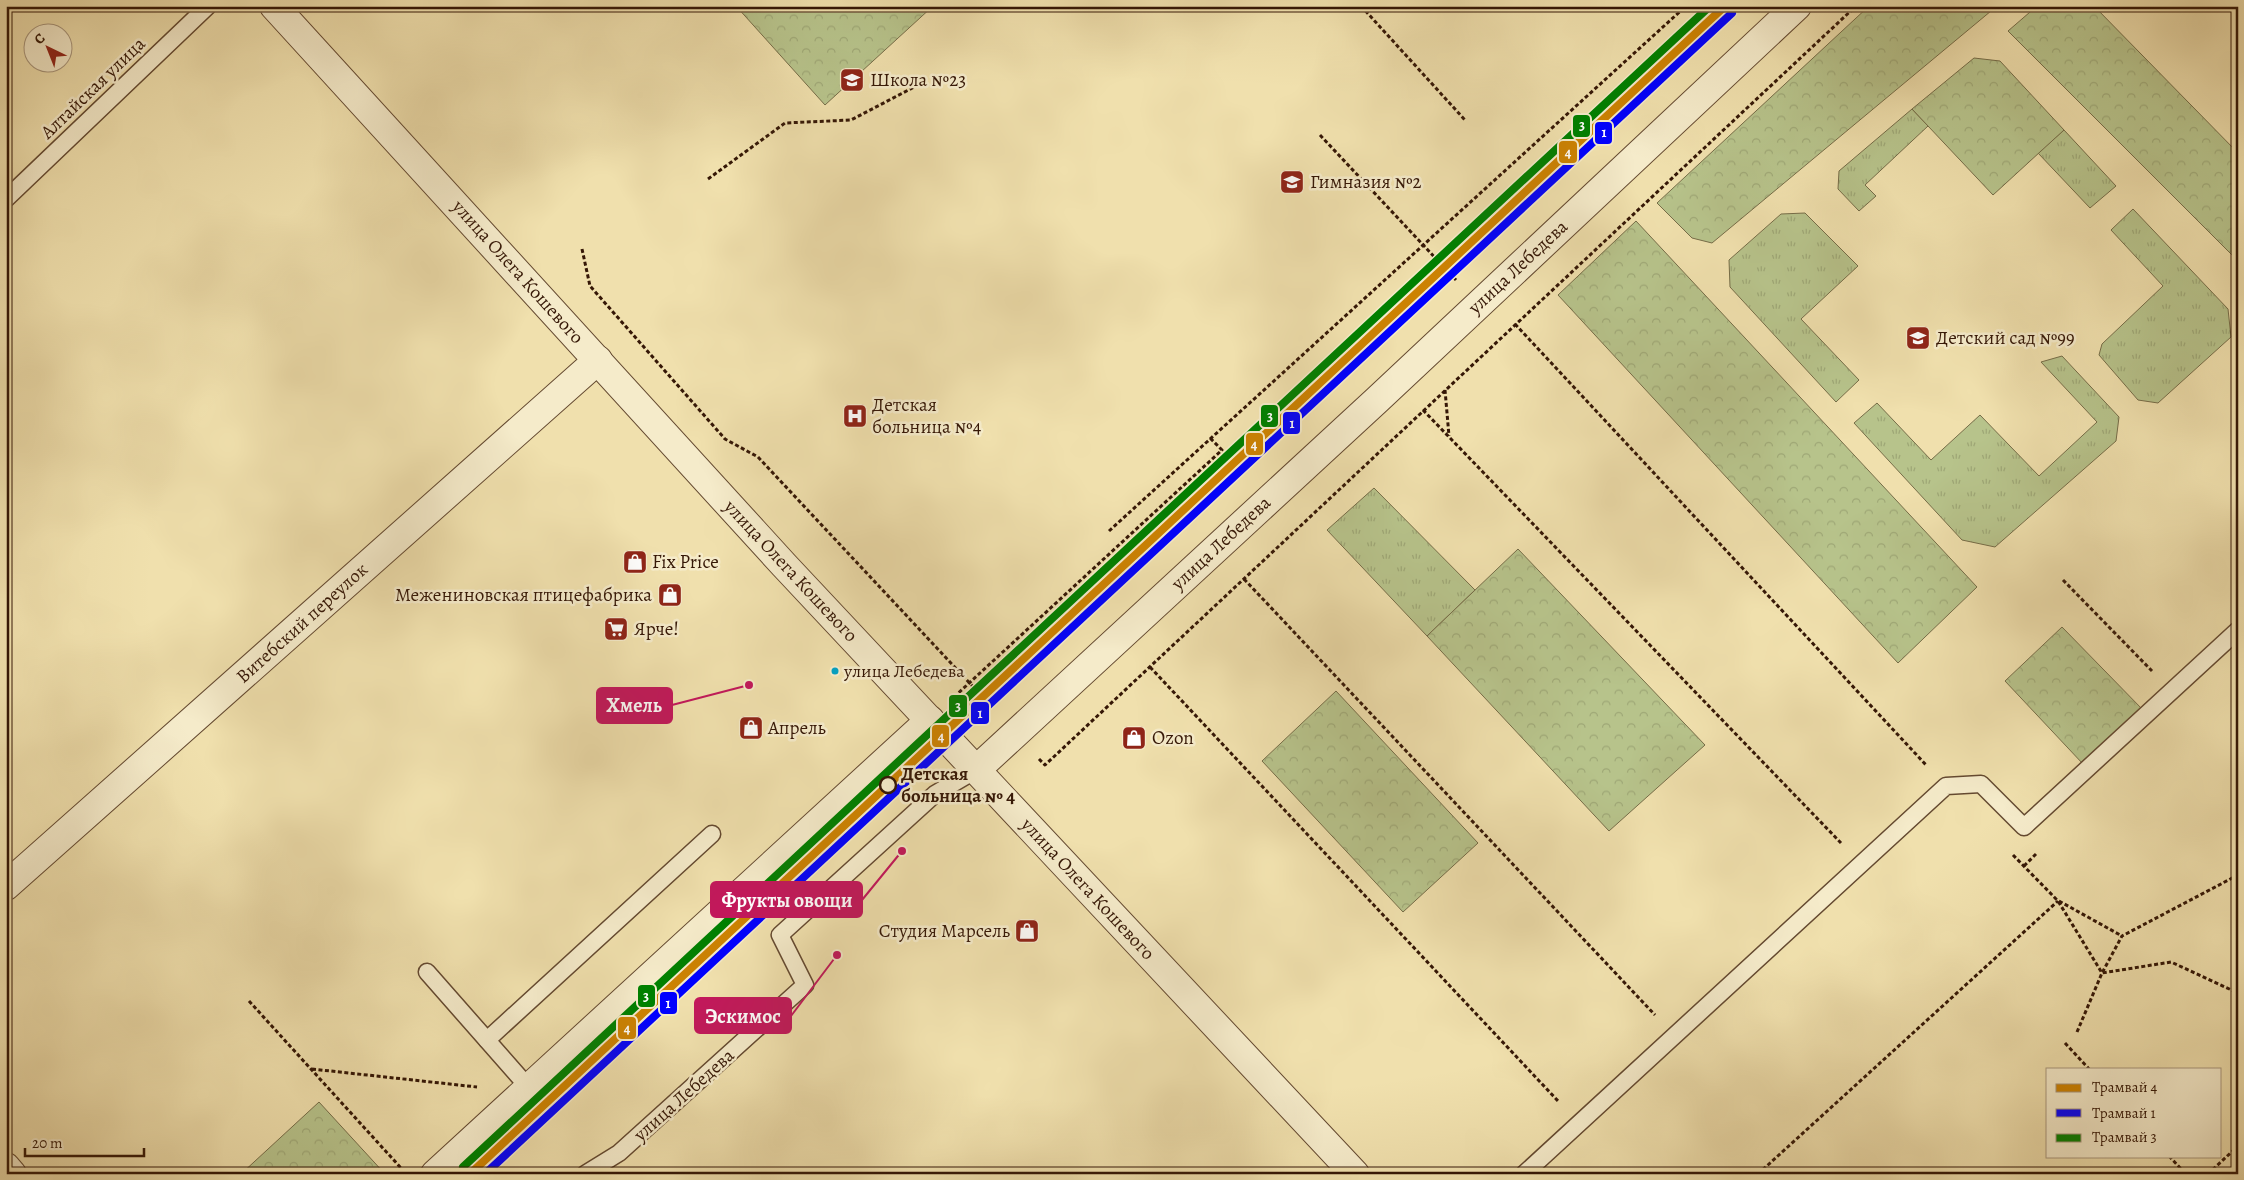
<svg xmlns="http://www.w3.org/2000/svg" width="2244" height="1180" font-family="Alegreya,serif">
<defs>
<pattern id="grass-tufts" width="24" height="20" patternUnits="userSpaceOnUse" patternTransform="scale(1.25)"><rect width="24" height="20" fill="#b7c38b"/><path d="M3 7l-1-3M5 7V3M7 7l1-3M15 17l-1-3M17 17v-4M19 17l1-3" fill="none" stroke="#9ea776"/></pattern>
<pattern id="park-crowns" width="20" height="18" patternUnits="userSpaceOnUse" patternTransform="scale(1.25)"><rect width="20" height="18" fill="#b7c38b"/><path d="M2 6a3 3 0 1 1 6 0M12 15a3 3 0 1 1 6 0" fill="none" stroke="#9ea776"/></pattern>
</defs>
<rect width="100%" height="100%" fill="#f0e0ad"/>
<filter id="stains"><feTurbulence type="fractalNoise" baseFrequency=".004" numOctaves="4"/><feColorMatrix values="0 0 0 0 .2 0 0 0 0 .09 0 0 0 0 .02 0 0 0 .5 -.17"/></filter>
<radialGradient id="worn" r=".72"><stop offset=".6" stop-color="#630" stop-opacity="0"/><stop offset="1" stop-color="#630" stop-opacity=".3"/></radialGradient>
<g fill="url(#grass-tufts)" stroke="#766d48">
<path d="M 1912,109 L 1928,126 L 1865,185 L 1876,196 L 1859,211 L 1838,189 L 1839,171 Z"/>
<path d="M 2064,130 L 2116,186 L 2090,208 L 2038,153 Z"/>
<path d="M 2133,209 L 2228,309 L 2231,337 L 2158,403 L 2138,400 L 2099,355 L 2102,344 L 2163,286 L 2111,230 Z"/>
<path d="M 1805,213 L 1858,266 L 1801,319 L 1859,380 L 1836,402 L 1730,287 L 1729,260 L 1781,214 Z"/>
<path d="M 2062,356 L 2119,417 L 2116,441 L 1995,547 L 1962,540 L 1854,423 L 1877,403 L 1931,460 L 1980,415 L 2039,476 L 2097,422 L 2041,362 Z"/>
<path d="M 1374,488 L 1475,590 L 1427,636 L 1327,530 Z"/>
</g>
<g fill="url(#park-crowns)" stroke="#766d48">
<path d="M 736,6 L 933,6 L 825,105 Z"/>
<path d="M 1869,6 L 1997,6 L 1712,243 L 1692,238 L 1657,203 Z"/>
<path d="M 2037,6 L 2094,6 L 2238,153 L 2238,261 L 2008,31 Z"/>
<path d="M 1974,58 L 2000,61 L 2064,130 L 1993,195 L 1912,109 Z"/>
<path d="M 1636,221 L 1977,587 L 1898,663 L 1558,295 Z"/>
<path d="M 1518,549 L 1705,745 L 1609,831 L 1427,636 Z"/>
<path d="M 2062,627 L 2143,710 L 2083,764 L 2005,681 Z"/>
<path d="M 1336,691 L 1478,843 L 1403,912 L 1262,761 Z"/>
<path d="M 319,1102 L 385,1174 L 241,1174 Z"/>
</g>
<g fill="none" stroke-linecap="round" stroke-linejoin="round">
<defs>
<g id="service">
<path d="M 6,199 L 208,6"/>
<path d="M 427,972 L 529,1088"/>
<path d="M 487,1040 L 712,834"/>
<path d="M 585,1174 L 619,1153 L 805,985 L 780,935 L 935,794 L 976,770"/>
<path d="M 1524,1174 L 1946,786 L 1981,784 L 2024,827 L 2238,630"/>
</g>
<g id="minor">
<path d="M 976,770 L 1377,400 L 1797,6"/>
<path d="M 6,886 L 598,360"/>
<path d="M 6,1167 L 12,1174"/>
<path d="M 435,1174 L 930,720"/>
</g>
<path id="tertiary" d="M 274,6 L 784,565 L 1355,1174"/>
</defs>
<use href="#service" stroke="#644930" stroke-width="19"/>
<use href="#minor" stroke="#644930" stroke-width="30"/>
<use href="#tertiary" stroke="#644930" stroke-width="30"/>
<g stroke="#351706" stroke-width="3" stroke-dasharray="4 2.5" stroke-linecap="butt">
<path d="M 1361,6 L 1465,120"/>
<path d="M 1320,135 L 1456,280"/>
<path d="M 708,179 L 785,123 L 851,120 L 920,84"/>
<path d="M 582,249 L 590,286 L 725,439 L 758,457 L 993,708"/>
<path d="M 1515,324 L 1927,766"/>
<path d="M 1445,390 L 1449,436"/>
<path d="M 1423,410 L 1841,843"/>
<path d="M 1109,531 L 1686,6"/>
<path d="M 1244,579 L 1655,1015"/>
<path d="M 2063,580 L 2152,671"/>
<path d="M 1150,667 L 1559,1102"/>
<path d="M 954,697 L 1222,450 L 1210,438"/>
<path d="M 1039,759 L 1045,765 L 1856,6"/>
<path d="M 2013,855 L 2058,901 L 2102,973 L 2171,962 L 2238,993"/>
<path d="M 2024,866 L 2036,854"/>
<path d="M 2059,901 L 2122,936"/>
<path d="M 249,1001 L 401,1168"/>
<path d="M 2077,1032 L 2102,973 L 2122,936 L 2238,875"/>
<path d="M 2065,1043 L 2089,1069"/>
<path d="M 312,1069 L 477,1087"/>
<path d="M 2233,1124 L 2238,1129"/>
<path d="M 2169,1156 L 2183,1171"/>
<path d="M 1758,1174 L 2058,901"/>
<path d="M 2208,1174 L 2238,1146"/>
</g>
<use href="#service" stroke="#f5ebca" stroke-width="16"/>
<use href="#minor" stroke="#f5ebca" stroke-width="28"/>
<use href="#tertiary" stroke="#f5ebca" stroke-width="28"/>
<defs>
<path id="tram-1" d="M 470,1174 L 1725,6"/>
<path id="tram-2" d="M 485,1174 L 1732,13"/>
<path id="tram-3" d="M 463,1167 L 1710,6"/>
</defs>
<use href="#tram-1" stroke="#f5ebca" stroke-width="11"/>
<use href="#tram-2" stroke="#f5ebca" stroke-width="11"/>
<use href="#tram-3" stroke="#f5ebca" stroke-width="11"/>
<use href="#tram-1" stroke="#cc8202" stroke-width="8"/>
<use href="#tram-2" stroke="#00f" stroke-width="8"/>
<use href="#tram-3" stroke="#008000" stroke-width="8"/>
</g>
<defs>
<symbol id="school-square" viewBox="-11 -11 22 22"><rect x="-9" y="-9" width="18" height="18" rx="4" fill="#8f2418" stroke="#f5ebca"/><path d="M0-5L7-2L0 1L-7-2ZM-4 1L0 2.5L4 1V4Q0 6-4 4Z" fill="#fff"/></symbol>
<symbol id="hospital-square" viewBox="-11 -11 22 22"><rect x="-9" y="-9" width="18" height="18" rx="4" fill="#8f2418" stroke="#f5ebca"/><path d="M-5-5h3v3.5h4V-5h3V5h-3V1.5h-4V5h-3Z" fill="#fff"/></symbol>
<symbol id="shop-square" viewBox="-11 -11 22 22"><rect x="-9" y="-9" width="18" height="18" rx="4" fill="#8f2418" stroke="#f5ebca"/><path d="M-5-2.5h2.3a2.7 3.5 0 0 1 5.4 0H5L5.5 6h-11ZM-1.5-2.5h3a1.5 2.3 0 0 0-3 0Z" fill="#fff"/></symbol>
<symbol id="supermarket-square" viewBox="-11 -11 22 22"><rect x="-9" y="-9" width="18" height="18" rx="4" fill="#8f2418" stroke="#f5ebca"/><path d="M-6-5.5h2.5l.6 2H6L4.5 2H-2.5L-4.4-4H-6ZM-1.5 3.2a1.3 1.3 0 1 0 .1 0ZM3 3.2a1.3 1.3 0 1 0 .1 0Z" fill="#fff"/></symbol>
</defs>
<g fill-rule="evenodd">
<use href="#school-square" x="838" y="66" width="28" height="28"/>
<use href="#school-square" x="1278" y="168" width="28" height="28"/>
<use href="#school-square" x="1904" y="324" width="28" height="28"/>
<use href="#hospital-square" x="841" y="402" width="28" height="28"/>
<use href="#shop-square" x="621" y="548" width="28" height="28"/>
<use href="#shop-square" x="656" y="581" width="28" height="28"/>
<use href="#supermarket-square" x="602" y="615" width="28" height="28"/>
<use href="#shop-square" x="737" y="714" width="28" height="28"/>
<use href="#shop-square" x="1120" y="724" width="28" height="28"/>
<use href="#shop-square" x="1013" y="917" width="28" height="28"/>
</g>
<circle fill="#03a2c4" stroke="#f5ebca" stroke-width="2" cx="835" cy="671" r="4.5"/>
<circle fill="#f5ebca" stroke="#351706" stroke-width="2.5" cx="888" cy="785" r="8"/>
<g text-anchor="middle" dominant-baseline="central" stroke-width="5" stroke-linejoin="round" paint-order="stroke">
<g font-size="18" fill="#351706" stroke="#f5ebca" text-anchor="start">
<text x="844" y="671">улица Лебедева</text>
</g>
<g font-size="19" fill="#351706" stroke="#f5ebca" text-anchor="start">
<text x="870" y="80">Школа №23</text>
<text x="1310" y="182">Гимназия №2</text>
<text x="1936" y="338">Детский сад №99</text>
<text x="872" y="405">Детская<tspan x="872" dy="22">больница №4</tspan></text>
<text x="652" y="562">Fix Price</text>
<text x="652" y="595" text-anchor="end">Межениновская птицефабрика</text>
<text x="634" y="629">Ярче!</text>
<text x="768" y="728">Апрель</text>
<text x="1152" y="738">Ozon</text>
<text x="1010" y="931" text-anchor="end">Студия Марсель</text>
</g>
<g font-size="19" fill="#351706" stroke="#f5ebca">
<text transform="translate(93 88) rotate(-44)">Алтайская улица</text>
<text transform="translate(1518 267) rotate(-43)">улица Лебедева</text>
<text transform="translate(518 272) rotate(48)">улица Олега Кошевого</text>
<text transform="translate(1221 543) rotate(-43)">улица Лебедева</text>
<text transform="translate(791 571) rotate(47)">улица Олега Кошевого</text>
<text transform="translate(302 623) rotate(-42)">Витебский переулок</text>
<text transform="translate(1088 889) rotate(47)">улица Олега Кошевого</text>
<text transform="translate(684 1095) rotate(-42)">улица Лебедева</text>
</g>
<g font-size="19" font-weight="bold" fill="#351706" stroke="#f5ebca" text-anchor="start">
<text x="901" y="774">Детская<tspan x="901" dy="22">больница № 4</tspan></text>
</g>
</g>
<path fill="none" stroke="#c2185b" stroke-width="2" d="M749 685L672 705M902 851L862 900M837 955L791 1016"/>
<g fill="#c2185b" stroke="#f5ebca" stroke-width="2">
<circle cx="749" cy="685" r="5"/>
<circle cx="902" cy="851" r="5"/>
<circle cx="837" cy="955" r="5"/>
</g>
<g fill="#c2185b" stroke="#c2185b" stroke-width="2">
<rect x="597" y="688" width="75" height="35" rx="5"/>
<rect x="711" y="882" width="151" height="35" rx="5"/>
<rect x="695" y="998" width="96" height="35" rx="5"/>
</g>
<g font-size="20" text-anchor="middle" font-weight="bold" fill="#fff">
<text x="634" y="712">Хмель</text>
<text x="787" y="907">Фрукты овощи</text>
<text x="743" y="1023">Эскимос</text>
</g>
<g stroke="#f5ebca" stroke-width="2">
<rect x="1572" y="114" width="19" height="24" rx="5" fill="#008000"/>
<rect x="1594" y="121" width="19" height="24" rx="5" fill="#00f"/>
<rect x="1558" y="140" width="20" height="24" rx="5" fill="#cc8202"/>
<rect x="1260" y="404" width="19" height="24" rx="5" fill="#008000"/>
<rect x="1282" y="411" width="19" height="24" rx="5" fill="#00f"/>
<rect x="1245" y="432" width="19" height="24" rx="5" fill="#cc8202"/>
<rect x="948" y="694" width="20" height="24" rx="5" fill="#008000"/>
<rect x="970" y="701" width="20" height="24" rx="5" fill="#00f"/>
<rect x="931" y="724" width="19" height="24" rx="5" fill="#cc8202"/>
<rect x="637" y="984" width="19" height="24" rx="5" fill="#008000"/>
<rect x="659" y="991" width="19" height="24" rx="5" fill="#00f"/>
<rect x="617" y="1016" width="20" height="24" rx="5" fill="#cc8202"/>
</g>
<g font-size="14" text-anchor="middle" font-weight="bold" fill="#fff">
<text x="1582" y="130">3</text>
<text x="1604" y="137">1</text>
<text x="1568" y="157">4</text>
<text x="1270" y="421">3</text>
<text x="1292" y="428">1</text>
<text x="1254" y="449">4</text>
<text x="958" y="711">3</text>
<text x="980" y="718">1</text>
<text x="941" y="741">4</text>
<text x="646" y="1001">3</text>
<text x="668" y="1008">1</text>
<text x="627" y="1033">4</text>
</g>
<rect width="2244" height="1180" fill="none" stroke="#f0e0ad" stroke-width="25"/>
<rect x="8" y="8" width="2229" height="1165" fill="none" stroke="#351706" stroke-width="2.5"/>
<rect x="12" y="12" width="2219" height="1155" fill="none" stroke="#351706"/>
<rect x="2046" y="1068" width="175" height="90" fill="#f5ebca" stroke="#a8967c"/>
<rect x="2056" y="1084" width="25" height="8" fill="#cc8202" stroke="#a8967c"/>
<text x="2092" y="1092" font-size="15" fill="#351706">Трамвай 4</text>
<rect x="2056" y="1109" width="25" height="8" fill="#0000ff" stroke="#a8967c"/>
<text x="2092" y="1118" font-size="15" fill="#351706">Трамвай 1</text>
<rect x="2056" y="1134" width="25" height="8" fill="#008000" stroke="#a8967c"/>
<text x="2092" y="1142" font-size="15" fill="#351706">Трамвай 3</text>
<g transform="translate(48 48) rotate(317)"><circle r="24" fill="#f5ebca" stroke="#a8967c"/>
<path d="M0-4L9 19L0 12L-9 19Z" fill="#8f2418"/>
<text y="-8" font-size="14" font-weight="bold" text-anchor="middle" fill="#351706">С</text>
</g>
<path d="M25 1148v8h119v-8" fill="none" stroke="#351706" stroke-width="2.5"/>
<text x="32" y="1148" font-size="15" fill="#351706" stroke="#f5ebca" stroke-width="4" paint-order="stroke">20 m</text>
<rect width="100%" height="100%" filter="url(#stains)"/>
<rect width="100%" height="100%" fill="url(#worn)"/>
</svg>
